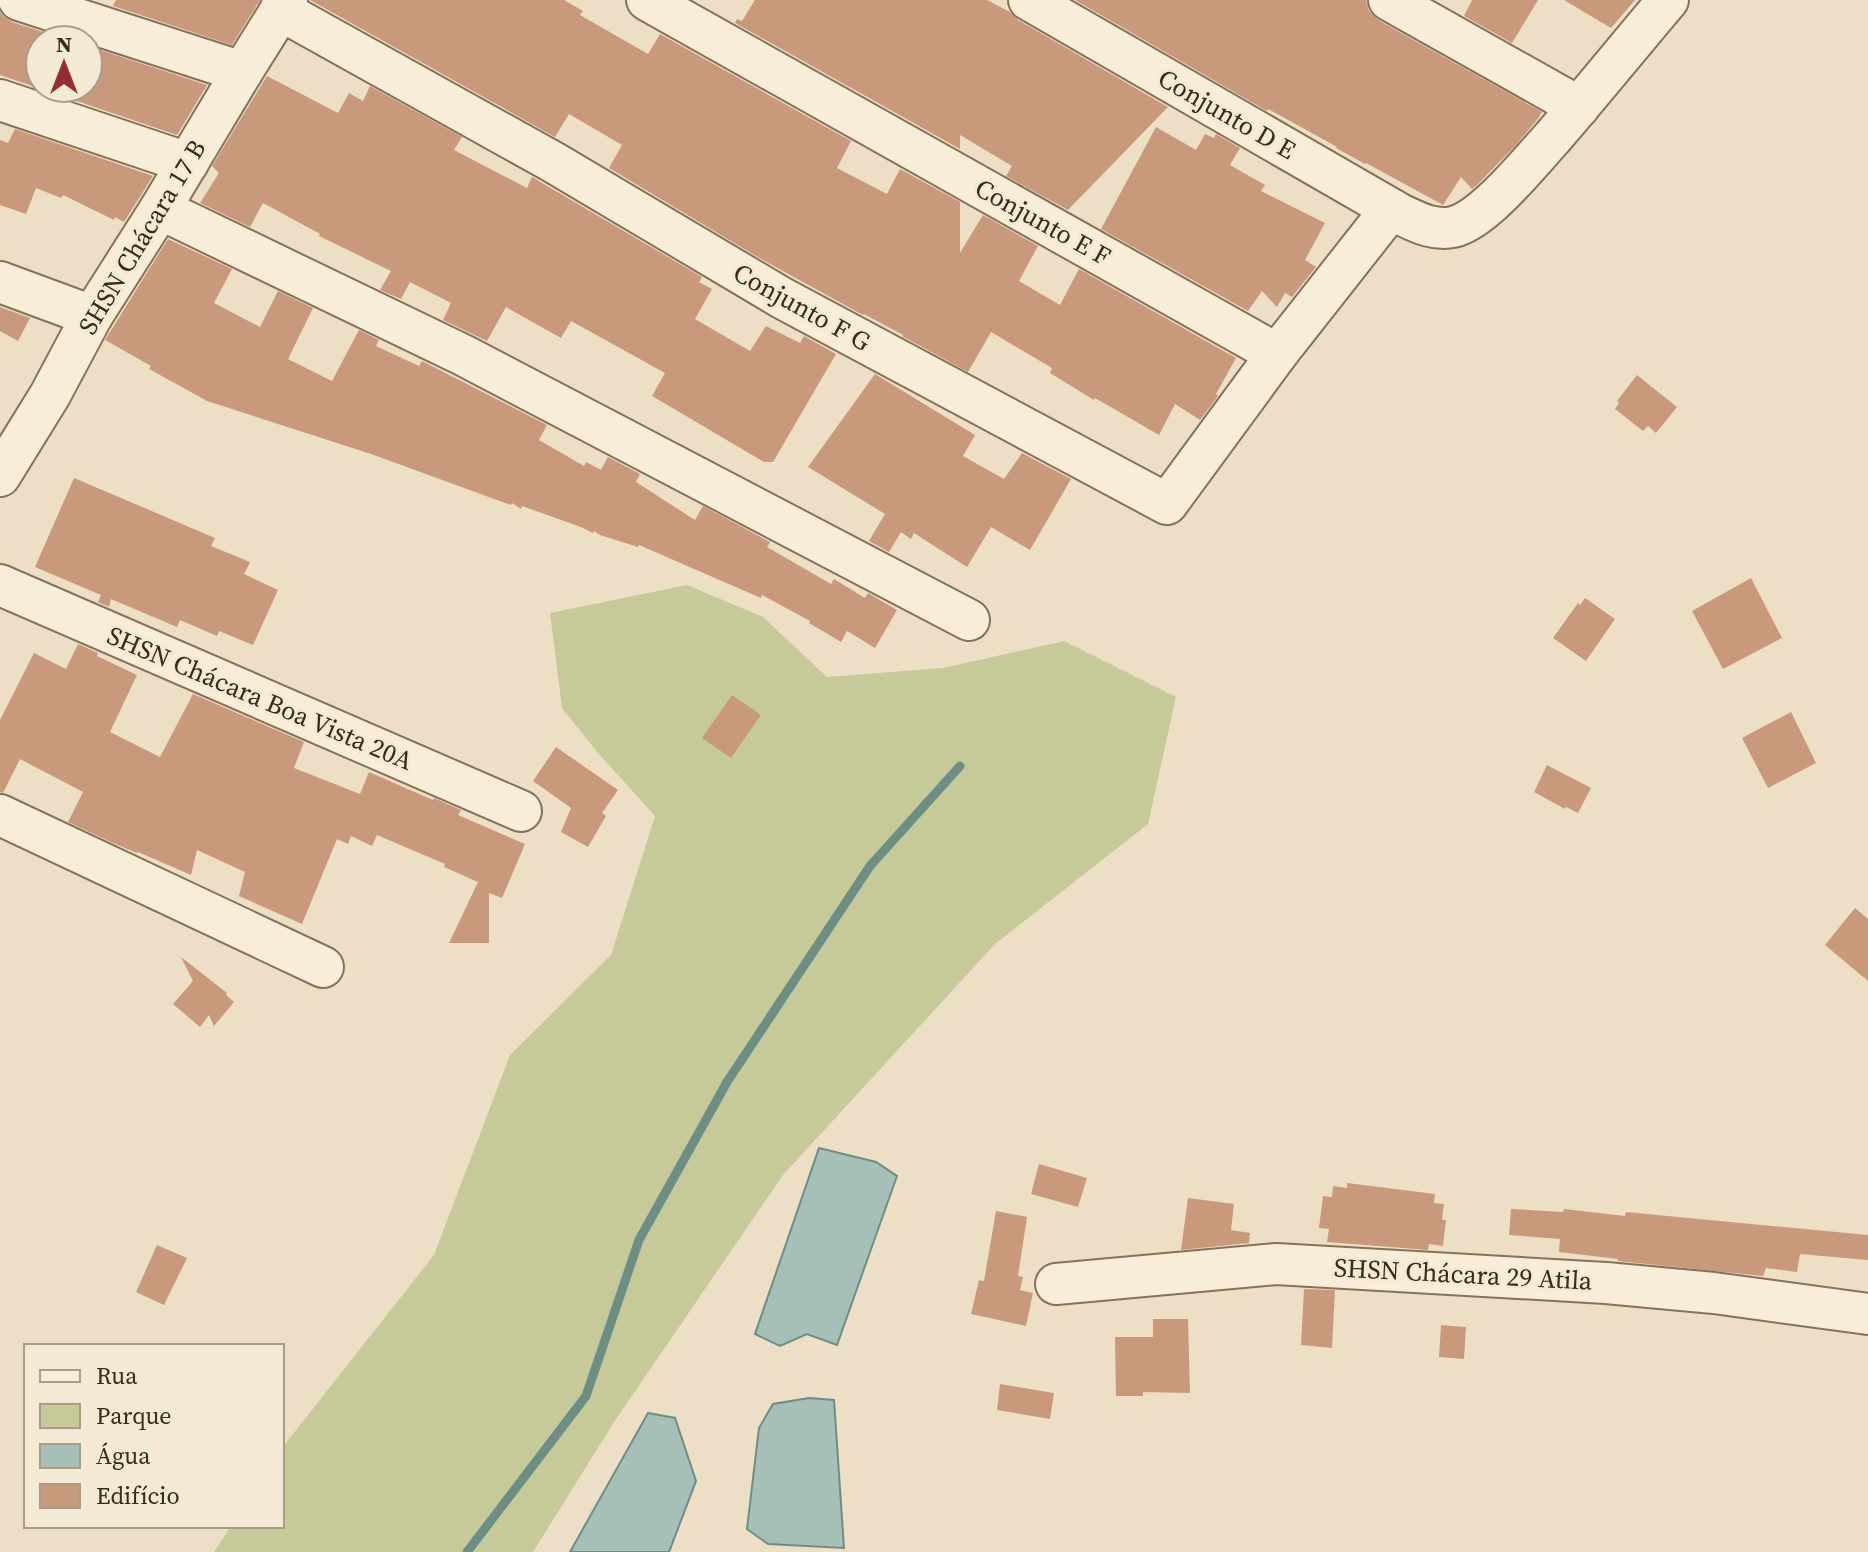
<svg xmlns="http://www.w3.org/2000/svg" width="1868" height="1552" font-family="'Source Serif 4',serif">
<rect width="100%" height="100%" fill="#eddfc5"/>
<path fill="#c6ca99" d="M 687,585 L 763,617 L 827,677 L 943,668 L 1064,641 L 1176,697 L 1148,824 L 995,944 L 783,1175 L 614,1422 L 533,1552 L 214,1552 L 231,1526 L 282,1526 L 282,1448 L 434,1255 L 510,1055 L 611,955 L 655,816 L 598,753 L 562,708 L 550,613 Z"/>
<g fill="#a6c0b8" stroke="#6d8e85" stroke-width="2">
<path d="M 819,1148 L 876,1162 L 897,1176 L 837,1345 L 807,1334 L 780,1346 L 755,1334 Z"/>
<path d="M 809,1398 L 834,1400 L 844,1548 L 768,1544 L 747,1529 L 759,1428 L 773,1404 Z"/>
<path d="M 648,1413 L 675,1418 L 696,1481 L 669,1552 L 570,1552 Z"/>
</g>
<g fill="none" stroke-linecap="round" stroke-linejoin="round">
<path stroke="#6d8e85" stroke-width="9" d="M 467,1552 L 586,1396 L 639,1240 L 727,1082 L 870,866 L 960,766"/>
</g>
<g fill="#c9997c">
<path d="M 116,0 L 260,0 L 232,45 L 113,6 Z"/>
<path d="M 310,0 L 564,0 L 583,11 L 580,15 L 648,54 L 660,34 L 851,141 L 837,168 L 887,194 L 900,169 L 960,202 L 960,253 L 983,215 L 1038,246 L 1019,281 L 1060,305 L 1079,269 L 1236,358 L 1216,394 L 1218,396 L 1200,420 L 1175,404 L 1159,435 L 1095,398 L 1094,400 L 1050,373 L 1052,368 L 991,332 L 968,372 L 902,336 L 903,335 L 864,314 L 863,315 L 761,259 L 609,168 L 622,145 L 569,114 L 555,137 Z"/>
<path d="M 755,0 L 987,0 L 1010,12 L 1018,20 L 1168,107 L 1068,210 L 1006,176 L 1012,166 L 960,135 L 960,149 L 735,23 L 737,19 L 742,21 Z"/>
<path d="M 1075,0 L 1366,0 L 1369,11 L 1378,20 L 1542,112 L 1537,120 L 1516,145 L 1477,185 L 1472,189 L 1461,177 L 1443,205 L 1366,163 L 1365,164 L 1336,148 L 1337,147 L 1268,109 L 1267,111 Z"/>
<path d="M 1472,0 L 1538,0 L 1512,43 L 1464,16 Z"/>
<path d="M 1564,0 L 1635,0 L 1611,28 Z"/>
<path d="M 0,12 L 3,16 L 12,22 L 68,40 L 40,40 L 40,88 L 88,88 L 88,46 L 207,85 L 177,135 L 0,75 Z"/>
<path d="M 267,76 L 338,113 L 349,93 L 363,101 L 370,86 L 462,137 L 454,150 L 527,188 L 532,177 L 702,277 L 699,282 L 712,289 L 695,319 L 750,351 L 766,326 L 800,343 L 804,336 L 836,354 L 773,462 L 764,462 L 652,396 L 665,373 L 571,321 L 561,338 L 506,307 L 487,341 L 443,320 L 451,303 L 410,282 L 401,299 L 380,290 L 391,271 L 319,236 L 320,234 L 263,203 L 250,227 L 200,203 L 219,173 L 212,166 Z"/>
<path d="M 1156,127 L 1196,150 L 1205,134 L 1214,138 L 1216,134 L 1240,148 L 1230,165 L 1265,185 L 1261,191 L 1325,223 L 1305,260 L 1316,267 L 1292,297 L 1285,293 L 1277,307 L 1262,291 L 1248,311 L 1101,229 Z"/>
<path d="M 15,129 L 153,176 L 124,222 L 115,217 L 114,220 L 63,195 L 61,198 L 36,188 L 26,214 L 0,205 L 0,140 L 8,143 Z"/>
<path d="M 168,239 L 232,269 L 214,303 L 260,327 L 278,291 L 313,308 L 288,359 L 332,381 L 359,330 L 379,340 L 376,346 L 419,366 L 422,361 L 547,425 L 539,440 L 584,466 L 586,462 L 601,470 L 608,457 L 640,474 L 636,482 L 695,520 L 703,506 L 770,542 L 767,547 L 831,584 L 834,579 L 865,598 L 868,593 L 897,610 L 875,648 L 847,631 L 841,642 L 809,623 L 810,621 L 762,595 L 761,598 L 639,545 L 638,547 L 600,535 L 594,531 L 593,533 L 581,527 L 522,506 L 521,509 L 512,503 L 511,505 L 371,454 L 207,401 L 149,369 L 151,366 L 105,340 Z"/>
<path d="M 0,307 L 30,318 L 18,341 L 0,331 Z"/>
<path d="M 875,374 L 975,435 L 963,456 L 1004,479 L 1022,453 L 1071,479 L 1030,550 L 991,527 L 967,567 L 914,533 L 911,539 L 901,532 L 889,552 L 869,541 L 885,514 L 808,467 Z"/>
<path d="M 1637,375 L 1677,407 L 1656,433 L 1648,426 L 1643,431 L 1615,409 L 1619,403 L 1617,401 Z"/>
<path d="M 74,478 L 215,538 L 211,546 L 250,562 L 244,574 L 278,590 L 253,645 L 219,631 L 217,636 L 180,620 L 177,627 L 111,599 L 109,607 L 98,602 L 101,595 L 35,567 Z"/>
<path d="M 1751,578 L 1782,638 L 1723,669 L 1692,611 Z"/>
<path d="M 1585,598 L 1615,619 L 1586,661 L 1553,638 L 1578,603 L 1580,605 Z"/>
<path d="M 78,644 L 98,653 L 97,656 L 137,675 L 110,732 L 160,757 L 193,694 L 304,742 L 294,768 L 360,794 L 369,772 L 433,800 L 434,798 L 461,810 L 458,815 L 525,844 L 502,898 L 489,893 L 489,943 L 449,943 L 478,882 L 444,867 L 445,864 L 377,835 L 372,846 L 351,836 L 348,844 L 337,839 L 302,924 L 239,896 L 245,872 L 197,850 L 191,875 L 138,852 L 137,853 L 113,843 L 68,822 L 83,792 L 20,759 L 3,793 L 0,792 L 0,720 L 34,653 L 66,669 Z"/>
<path d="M 732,695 L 761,715 L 731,758 L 702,738 Z"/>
<path d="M 1791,712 L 1816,763 L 1768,788 L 1742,738 Z"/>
<path d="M 556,747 L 618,790 L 602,813 L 606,816 L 588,847 L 561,832 L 571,808 L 533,781 Z"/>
<path d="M 1547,765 L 1591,788 L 1578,813 L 1566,807 L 1565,809 L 1534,792 Z"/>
<path d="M 1855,908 L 1868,919 L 1868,981 L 1825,945 Z"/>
<path d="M 181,957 L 227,993 L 226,995 L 234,1002 L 214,1026 L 209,1015 L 200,1027 L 173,1004 L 193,981 Z"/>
<path d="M 1039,1164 L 1087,1178 L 1078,1207 L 1031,1194 Z"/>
<path d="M 1347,1183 L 1435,1194 L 1434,1203 L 1444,1204 L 1442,1220 L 1446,1220 L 1443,1246 L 1429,1244 L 1428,1250 L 1327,1242 L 1329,1229 L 1319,1228 L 1323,1196 L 1332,1197 L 1333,1186 L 1347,1188 Z"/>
<path d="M 1188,1198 L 1234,1204 L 1231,1230 L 1250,1233 L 1249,1243 L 1181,1250 Z"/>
<path d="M 1511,1209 L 1563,1212 L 1564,1209 L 1625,1216 L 1626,1212 L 1868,1235 L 1868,1260 L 1800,1254 L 1797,1272 L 1766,1268 L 1763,1276 L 1618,1261 L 1618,1259 L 1559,1252 L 1560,1239 L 1509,1235 Z"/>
<path d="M 996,1211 L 1027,1217 L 1018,1276 L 1023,1277 L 1020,1290 L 1033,1293 L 1026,1326 L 971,1314 L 979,1280 L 984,1281 Z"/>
<path d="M 157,1245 L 187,1258 L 164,1305 L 136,1292 Z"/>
<path d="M 1304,1289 L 1335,1290 L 1332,1348 L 1301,1345 Z"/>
<path d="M 1153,1319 L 1188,1319 L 1190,1393 L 1143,1392 L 1143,1396 L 1116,1396 L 1115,1337 L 1153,1337 Z"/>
<path d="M 1441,1325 L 1466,1327 L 1464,1359 L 1439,1357 Z"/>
<path d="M 1000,1384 L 1054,1393 L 1050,1419 L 997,1410 Z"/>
</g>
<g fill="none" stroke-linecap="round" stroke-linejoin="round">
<defs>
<g id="minor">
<path d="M 19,0 L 242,72"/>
<path d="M 647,0 L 1277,354 L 1391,209"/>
<path d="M 1029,0 L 1400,214 C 1417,222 1433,231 1453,227 C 1484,220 1531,161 1553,137 C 1592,92 1629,46 1668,0"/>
<path d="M 1389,0 L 1579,107"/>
<path d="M 280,10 L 553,162 L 782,298 L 1167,504 L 1277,354"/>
<path d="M 0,100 L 188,163"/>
<path d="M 160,209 L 463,355 L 969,620"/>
<path d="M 0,282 L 92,316"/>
<path d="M 0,476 L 50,395 L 92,316 L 160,209 L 242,72 L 287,0"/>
<path d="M 0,585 L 521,811"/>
<path d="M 0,815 L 323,967"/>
<path d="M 1056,1284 L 1276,1264 L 1606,1283 L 1714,1293 L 1868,1314"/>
</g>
</defs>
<use href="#minor" stroke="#87715b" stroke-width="44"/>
<use href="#minor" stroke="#f8edd8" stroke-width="40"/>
</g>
<g text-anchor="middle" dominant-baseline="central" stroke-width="6" stroke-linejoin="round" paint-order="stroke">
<g font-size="26" fill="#372a1f" stroke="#f4ead4">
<text transform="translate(1227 114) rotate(30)">Conjunto D E</text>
<text transform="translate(1043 222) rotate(29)">Conjunto E F</text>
<text transform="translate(142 237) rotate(-59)">SHSN Chácara 17 B</text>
<text transform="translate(802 307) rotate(29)">Conjunto F G</text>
<text transform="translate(260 698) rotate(23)">SHSN Chácara Boa Vista 20A</text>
<text transform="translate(1463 1274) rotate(3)">SHSN Chácara 29 Atila</text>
</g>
</g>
<rect x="24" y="1344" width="260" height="184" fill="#f4ead4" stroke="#a89d8c" stroke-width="2"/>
<rect x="40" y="1370" width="40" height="12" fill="#f8edd8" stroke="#a89d8c" stroke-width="2"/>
<text x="96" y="1384" font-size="24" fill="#372a1f">Rua</text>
<rect x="40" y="1404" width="40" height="24" fill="#c6ca99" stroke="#a89d8c" stroke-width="2"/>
<text x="96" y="1424" font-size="24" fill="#372a1f">Parque</text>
<rect x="40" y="1444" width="40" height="24" fill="#a6c0b8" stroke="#a89d8c" stroke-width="2"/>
<text x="96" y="1464" font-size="24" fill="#372a1f">Água</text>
<rect x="40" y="1484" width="40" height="24" fill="#c9997c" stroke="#a89d8c" stroke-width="2"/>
<text x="96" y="1504" font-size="24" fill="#372a1f">Edifício</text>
<g transform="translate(64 64)"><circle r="38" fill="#f4ead4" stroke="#a89d8c" stroke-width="2"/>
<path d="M0-6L14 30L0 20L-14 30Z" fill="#942e32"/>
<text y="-12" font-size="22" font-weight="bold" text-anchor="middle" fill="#372a1f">N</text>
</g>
</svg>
